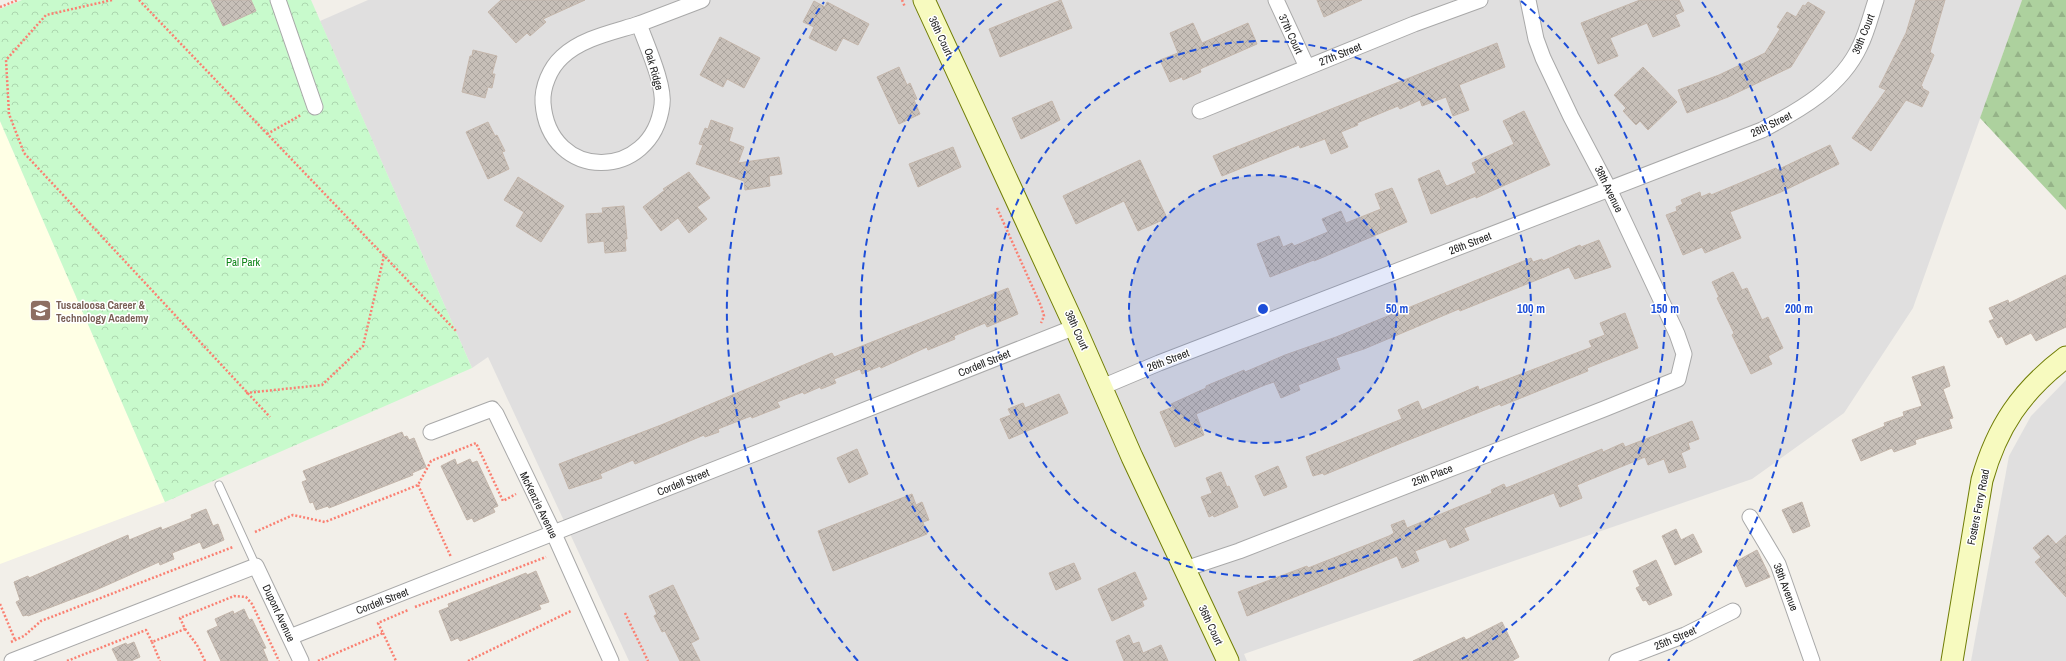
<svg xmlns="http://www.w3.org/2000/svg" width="2066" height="661" font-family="'Archivo Narrow',sans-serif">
<defs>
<pattern id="forest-firs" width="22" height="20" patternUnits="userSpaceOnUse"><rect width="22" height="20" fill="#add19e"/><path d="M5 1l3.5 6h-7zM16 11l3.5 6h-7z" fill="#95b388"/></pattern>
<pattern id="park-crowns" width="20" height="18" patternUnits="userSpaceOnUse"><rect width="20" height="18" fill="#c8facc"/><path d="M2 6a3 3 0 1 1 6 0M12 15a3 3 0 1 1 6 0" fill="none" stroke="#acd6af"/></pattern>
<pattern id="building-cross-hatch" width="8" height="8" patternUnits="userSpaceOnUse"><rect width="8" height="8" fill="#c7bfb8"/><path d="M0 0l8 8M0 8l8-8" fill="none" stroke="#aba49e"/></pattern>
</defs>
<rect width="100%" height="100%" fill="#f2efe9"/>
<g fill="#e0dfdf">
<path d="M 368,0 L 2022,0 L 1913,308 L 1844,413 L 1752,479 L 1244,654 L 1247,661 L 629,661 L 488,357 L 472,368 L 320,21 Z"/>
<path d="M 2066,380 L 2066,661 L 1971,661 L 2009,456 L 2031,416 Z"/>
</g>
<path fill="#ffffe5" d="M 0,121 L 165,502 L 0,564 Z"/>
<path fill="url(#forest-firs)" d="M 2022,0 L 2066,0 L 2066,210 L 1980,118 Z"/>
<path fill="url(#park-crowns)" d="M 22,0 L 311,0 L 472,368 L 165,502 L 0,121 L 0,9 Z"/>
<g fill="url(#building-cross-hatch)" stroke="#c4b6ab">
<path d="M 211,0 L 251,0 L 256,11 L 223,26 Z"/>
<path d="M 501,0 L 585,0 L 543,19 L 546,22 L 530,36 L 527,33 L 516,43 L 488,12 Z"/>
<path d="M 1061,0 L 1072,28 L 1000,57 L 989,29 Z"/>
<path d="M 1317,0 L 1362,0 L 1324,17 Z"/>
<path d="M 1640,0 L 1679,0 L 1684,11 L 1675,15 L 1680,26 L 1653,37 L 1647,23 L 1610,38 L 1618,56 L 1598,64 L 1581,23 Z"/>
<path d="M 1916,0 L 1945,0 L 1930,52 L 1934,55 L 1921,86 L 1923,87 L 1922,88 L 1929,92 L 1922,107 L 1906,100 L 1871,151 L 1852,138 L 1886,90 L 1879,87 L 1906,33 Z"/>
<path d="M 814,1 L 825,7 L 827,2 L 869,24 L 858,45 L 843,38 L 836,51 L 809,38 L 814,27 L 803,22 Z"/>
<path d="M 1808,2 L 1825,12 L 1791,67 L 1728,97 L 1687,113 L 1678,90 L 1719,75 L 1765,53 L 1780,29 L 1777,27 L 1787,12 L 1796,17 L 1803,5 L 1805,6 Z"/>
<path d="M 1193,23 L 1202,43 L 1248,23 L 1257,44 L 1200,69 L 1201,72 L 1183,80 L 1182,77 L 1170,82 L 1160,60 L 1178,53 L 1170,33 Z"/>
<path d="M 720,37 L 760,58 L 744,88 L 727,79 L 723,87 L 700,75 Z"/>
<path d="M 1497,43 L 1505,67 L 1459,85 L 1469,110 L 1453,116 L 1446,97 L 1422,106 L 1420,100 L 1400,109 L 1398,106 L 1357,123 L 1358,125 L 1341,132 L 1348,147 L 1331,154 L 1325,139 L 1300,148 L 1299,145 L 1222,176 L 1213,156 Z"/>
<path d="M 473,50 L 497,56 L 492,74 L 495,74 L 492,88 L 488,87 L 485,98 L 462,92 L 470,56 L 472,56 Z"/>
<path d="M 899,67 L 907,85 L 910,83 L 917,99 L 914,100 L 920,114 L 899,124 L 877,77 Z"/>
<path d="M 1643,67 L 1677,102 L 1648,130 L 1640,121 L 1636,125 L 1623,111 L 1626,108 L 1614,95 Z"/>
<path d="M 1052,101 L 1060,120 L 1021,139 L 1012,118 Z"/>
<path d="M 1524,111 L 1550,165 L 1476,198 L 1476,196 L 1431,214 L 1418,179 L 1439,170 L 1445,184 L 1447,186 L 1476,173 L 1472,163 L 1514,144 L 1503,121 Z"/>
<path d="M 711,120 L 733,128 L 729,141 L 744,147 L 738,163 L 779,157 L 782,174 L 769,176 L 770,186 L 745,190 L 744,181 L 696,164 L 703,145 L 699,144 L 705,128 L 708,129 Z"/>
<path d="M 488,122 L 495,136 L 497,135 L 505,151 L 502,152 L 509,169 L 488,179 L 466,132 Z"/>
<path d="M 1830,145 L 1839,164 L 1781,192 L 1730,212 L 1741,238 L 1705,253 L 1702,247 L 1683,255 L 1666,215 L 1677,211 L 1676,207 L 1683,204 L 1681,200 L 1700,192 L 1701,197 L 1710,193 L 1711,195 L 1776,168 L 1777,170 Z"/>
<path d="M 953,147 L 961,167 L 918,187 L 909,164 Z"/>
<path d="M 1140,160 L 1167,218 L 1138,231 L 1124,201 L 1076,224 L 1063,196 Z"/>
<path d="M 689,172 L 710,198 L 697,207 L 707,219 L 689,233 L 678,218 L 661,231 L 643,207 L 665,190 L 663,189 Z"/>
<path d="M 518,177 L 564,206 L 541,242 L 516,226 L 524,212 L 504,200 Z"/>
<path d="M 1392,188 L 1407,222 L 1314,261 L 1314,260 L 1270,277 L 1257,244 L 1279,236 L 1283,247 L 1292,243 L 1294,246 L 1328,232 L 1322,219 L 1341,211 L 1346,223 L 1381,209 L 1375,194 Z"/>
<path d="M 624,206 L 627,239 L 625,239 L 626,251 L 605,253 L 604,241 L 588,243 L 586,214 L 603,213 L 602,208 Z"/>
<path d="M 1599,240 L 1611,267 L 1575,279 L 1569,267 L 1460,311 L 1459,309 L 1364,349 L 1336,358 L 1340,369 L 1298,385 L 1300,390 L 1281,398 L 1274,382 L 1265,385 L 1196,414 L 1204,435 L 1175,447 L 1160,412 L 1173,407 L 1171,404 L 1206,388 L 1206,386 L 1244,370 L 1245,372 L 1285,355 L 1336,337 L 1531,258 L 1533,262 L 1542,259 L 1543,261 L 1580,245 L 1581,247 Z"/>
<path d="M 1733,272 L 1742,290 L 1747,288 L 1762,320 L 1768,317 L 1783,348 L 1768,356 L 1772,364 L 1751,374 L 1732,335 L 1734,333 L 1717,298 L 1719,297 L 1712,282 Z"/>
<path d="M 2066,275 L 2066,327 L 2036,341 L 2031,333 L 2006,345 L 2002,336 L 1998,338 L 1989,321 L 1994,319 L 1989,308 L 2008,300 L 2009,303 Z"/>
<path d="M 1008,288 L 1018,314 L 987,327 L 985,323 L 954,336 L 955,339 L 928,350 L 927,347 L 881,368 L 880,366 L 862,374 L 860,369 L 834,379 L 836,383 L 821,389 L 820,387 L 804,394 L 803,392 L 777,402 L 780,407 L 752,418 L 751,416 L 718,429 L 719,432 L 705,437 L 704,435 L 635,464 L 633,460 L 600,474 L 602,478 L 569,489 L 559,464 L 661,425 L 832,353 L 834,357 Z"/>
<path d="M 1625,313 L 1638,348 L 1587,368 L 1588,371 L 1501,406 L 1500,404 L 1401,443 L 1324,475 L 1323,473 L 1313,476 L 1306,457 L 1402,419 L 1398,410 L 1418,401 L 1422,410 L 1478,386 L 1479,390 L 1592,347 L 1589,341 L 1605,335 L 1600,323 Z"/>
<path d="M 1944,366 L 1950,386 L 1943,389 L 1953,418 L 1949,419 L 1952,428 L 1915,440 L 1916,444 L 1894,452 L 1892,448 L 1861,461 L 1852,440 L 1885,426 L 1884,423 L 1904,416 L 1903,412 L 1922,406 L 1912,377 Z"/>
<path d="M 1059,394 L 1068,413 L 1009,439 L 1000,419 L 1011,415 L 1008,409 L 1023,403 L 1025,408 Z"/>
<path d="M 1692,421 L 1699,439 L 1688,443 L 1690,449 L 1681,453 L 1686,467 L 1669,473 L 1664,459 L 1648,465 L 1645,457 L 1577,485 L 1582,498 L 1560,507 L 1554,493 L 1464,528 L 1469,540 L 1450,548 L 1446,539 L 1415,551 L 1419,561 L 1402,568 L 1397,556 L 1247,616 L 1238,592 L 1307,566 L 1308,568 L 1389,536 L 1394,533 L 1391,525 L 1404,520 L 1407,528 L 1492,493 L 1491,490 L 1504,484 L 1506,488 L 1602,449 L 1603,452 L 1623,443 L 1625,447 Z"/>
<path d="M 402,432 L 404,437 L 407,436 L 409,440 L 414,438 L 426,467 L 412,473 L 413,475 L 329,508 L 328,506 L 316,510 L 313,502 L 310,503 L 302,482 L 307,480 L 303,471 Z"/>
<path d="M 857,449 L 868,474 L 849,483 L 837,458 Z"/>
<path d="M 455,459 L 457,465 L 470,459 L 472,463 L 477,461 L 498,506 L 493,508 L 495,512 L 474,522 L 472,518 L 467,520 L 441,466 Z"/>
<path d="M 1278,466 L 1287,487 L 1264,496 L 1255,476 Z"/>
<path d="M 1221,472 L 1227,487 L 1229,486 L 1238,507 L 1214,517 L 1213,515 L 1209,517 L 1201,497 L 1212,493 L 1206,478 Z"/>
<path d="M 912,494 L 916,505 L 922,502 L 929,520 L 923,522 L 927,534 L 833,571 L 818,531 Z"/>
<path d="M 1802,502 L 1810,526 L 1793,533 L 1782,510 Z"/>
<path d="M 206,509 L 213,526 L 218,524 L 224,540 L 203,549 L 200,542 L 172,553 L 174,559 L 160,565 L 159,562 L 96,590 L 28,616 L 27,615 L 23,616 L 16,602 L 20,600 L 14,582 L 28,576 L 29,578 L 128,535 L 129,540 L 161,527 L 162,530 L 192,518 L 191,515 Z"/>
<path d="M 1676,529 L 1681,540 L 1693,534 L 1702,552 L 1675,565 L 1662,536 Z"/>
<path d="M 2048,535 L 2056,544 L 2066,535 L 2066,597 L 2035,562 L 2041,557 L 2033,548 Z"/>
<path d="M 1757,550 L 1770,577 L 1746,587 L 1735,562 Z"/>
<path d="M 1656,560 L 1672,595 L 1649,605 L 1646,600 L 1643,601 L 1636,588 L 1640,586 L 1633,571 Z"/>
<path d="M 1074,563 L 1081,579 L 1056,590 L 1049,573 Z"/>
<path d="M 536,571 L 549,602 L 539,605 L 541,609 L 460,641 L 458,638 L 451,641 L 439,611 L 449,607 L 448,604 L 526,573 L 527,575 Z"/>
<path d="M 1135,572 L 1147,599 L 1142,601 L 1144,606 L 1112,621 L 1098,589 Z"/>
<path d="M 673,585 L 699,639 L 691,643 L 700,661 L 680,661 L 665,631 L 662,632 L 654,616 L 657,614 L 649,596 Z"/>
<path d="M 244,609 L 249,620 L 252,619 L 266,648 L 263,649 L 268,661 L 221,661 L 207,631 L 218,626 L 215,619 L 233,611 L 234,614 Z"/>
<path d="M 1502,622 L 1519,657 L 1512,661 L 1413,661 L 1464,637 L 1466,640 Z"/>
<path d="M 1129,635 L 1133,644 L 1139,642 L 1143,653 L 1161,645 L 1168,661 L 1124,661 L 1116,641 Z"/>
<path d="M 134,642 L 140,657 L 131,661 L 118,661 L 112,649 L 126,643 L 127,645 Z"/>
</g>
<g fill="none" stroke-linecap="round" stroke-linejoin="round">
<defs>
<path id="lane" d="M 219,485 L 256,566"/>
<g id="street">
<path d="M 278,0 L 315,107"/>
<path d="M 1276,0 L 1307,67"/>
<path d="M 639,24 C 646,44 665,85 662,105 C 652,182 549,182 543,103 C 542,87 550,68 562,57 C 582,38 614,32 639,24 Z"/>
<path d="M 639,24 L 702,0"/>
<path d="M 1200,111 L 1414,24 L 1480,0"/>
<path d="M 1102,387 L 1159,363 L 1762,130 C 1800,110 1841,87 1860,46 C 1867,32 1871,15 1876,0"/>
<path d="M 431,432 L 492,409 L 496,414 L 554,534 L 611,661"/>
<path d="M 1750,517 L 1778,564 L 1812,661"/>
<path d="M 1185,569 L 1239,551 L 1604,409 L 1678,379 L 1684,354 L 1677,334 L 1609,189 L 1571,117 L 1543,58 L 1536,39 L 1528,0"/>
<path d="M 290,637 L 1075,327"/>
<path d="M 12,661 L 256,566 L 301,661"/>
<path d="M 1617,661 L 1685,635 L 1733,611"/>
</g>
<g id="secondary">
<path d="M 924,0 L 1075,327 L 1132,457 L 1228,661"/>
<path d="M 1952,661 L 1982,480 C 1997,427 2021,391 2066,357"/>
</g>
</defs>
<use href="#lane" stroke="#a9a9a9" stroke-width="9"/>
<use href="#street" stroke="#a9a9a9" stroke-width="17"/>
<use href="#secondary" stroke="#707d05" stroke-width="23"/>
<g stroke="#fa8072" stroke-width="2.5" stroke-dasharray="2 2" stroke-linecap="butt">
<path d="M 112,0 L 46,15 L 6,60 L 9,114 L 24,153 L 270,417"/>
<path d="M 139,0 L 457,332"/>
<path d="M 902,0 L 905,7"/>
<path d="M 0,7 L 18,0"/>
<path d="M 267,134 L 301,115"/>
<path d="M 997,208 L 1041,306 L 1044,316 L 1041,323"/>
<path d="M 246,393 L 322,385 L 363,346 L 384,256"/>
<path d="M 418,485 L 451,557"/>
<path d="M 255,532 L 293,515 L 325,522 L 418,485 L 431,461 L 476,443 L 503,501 L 516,494"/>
<path d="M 0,604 L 15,640"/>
<path d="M 415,607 L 546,557"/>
<path d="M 625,613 L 648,661"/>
<path d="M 185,629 L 197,645 L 205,661"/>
<path d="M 383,633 L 396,661"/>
<path d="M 11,642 L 24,636 L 41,621 L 233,547"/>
<path d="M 152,642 L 160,661"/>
<path d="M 67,661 L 146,630 L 152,642 L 185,629 L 180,618 L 234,596 L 246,597 L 252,604 L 279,661"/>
<path d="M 318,661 L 383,633 L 378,623 L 408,610"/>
<path d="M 468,661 L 571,611"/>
</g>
<use href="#lane" stroke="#fff" stroke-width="7"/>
<use href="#street" stroke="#fff" stroke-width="15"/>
<use href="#secondary" stroke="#f7fabf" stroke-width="21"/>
</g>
<circle cx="1263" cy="309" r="134" fill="#1d4ed8" fill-opacity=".12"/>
<g fill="none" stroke="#1d4ed8" stroke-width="2" stroke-dasharray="7 5">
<circle cx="1263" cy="309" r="134"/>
<circle cx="1263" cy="309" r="268"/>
<path d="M1068 661A402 402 0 0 1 1005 1M1521 1A402 402 0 0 1 1458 661"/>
<path d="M858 661A536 536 0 0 1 824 2M1702 2A536 536 0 0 1 1668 661"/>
</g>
<defs>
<symbol id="school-square" viewBox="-11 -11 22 22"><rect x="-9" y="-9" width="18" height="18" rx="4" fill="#8d6e63" stroke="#fff"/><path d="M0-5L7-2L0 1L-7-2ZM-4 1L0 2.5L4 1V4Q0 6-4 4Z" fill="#fff"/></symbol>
</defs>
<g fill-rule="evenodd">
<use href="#school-square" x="28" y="298" width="25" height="25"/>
</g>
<g text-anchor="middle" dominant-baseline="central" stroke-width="3" stroke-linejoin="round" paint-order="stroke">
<g font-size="11" fill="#222" stroke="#fff">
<text transform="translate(1291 34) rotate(65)">37th Court</text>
<text transform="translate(1863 34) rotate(-68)">39th Court</text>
<text transform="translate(941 36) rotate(65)">36th Court</text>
<text transform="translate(1340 54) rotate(-22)">27th Street</text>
<text transform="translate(654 69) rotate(74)">Oak Ridge</text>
<text transform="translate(1771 124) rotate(-26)">26th Street</text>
<text transform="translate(1609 189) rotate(64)">38th Avenue</text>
<text transform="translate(1470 243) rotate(-21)">26th Street</text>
<text transform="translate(1077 330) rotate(66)">36th Court</text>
<text transform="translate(1168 360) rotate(-21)">26th Street</text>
<text transform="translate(984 363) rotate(-22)">Cordell Street</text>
<text transform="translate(1432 475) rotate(-21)">25th Place</text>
<text transform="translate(683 482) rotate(-22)">Cordell Street</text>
<text transform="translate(539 505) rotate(64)">McKenzie Avenue</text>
<text transform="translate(1978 507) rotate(-79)">Fosters Ferry Road</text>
<text transform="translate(1786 587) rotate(69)">38th Avenue</text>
<text transform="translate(382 601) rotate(-21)">Cordell Street</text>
<text transform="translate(279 613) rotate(65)">Dupont Avenue</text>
<text transform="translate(1211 625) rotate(65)">36th Court</text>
<text transform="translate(1675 638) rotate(-23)">25th Street</text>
</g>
<g font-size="11" fill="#0c8416" stroke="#fff">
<text x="243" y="262">Pal Park</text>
</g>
<g font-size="11" font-weight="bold" fill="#785e54" stroke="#fff" text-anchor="start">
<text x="56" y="305">Tuscaloosa Career &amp;<tspan x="56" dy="13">Technology Academy</tspan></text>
</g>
</g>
<circle cx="1263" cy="309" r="6" fill="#1d4ed8" stroke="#fff" stroke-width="2"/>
<g font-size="12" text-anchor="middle" font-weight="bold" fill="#1d4ed8" stroke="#fff" stroke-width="3" stroke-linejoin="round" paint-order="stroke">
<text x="1397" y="313">50 m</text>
<text x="1531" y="313">100 m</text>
<text x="1665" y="313">150 m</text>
<text x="1799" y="313">200 m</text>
</g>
</svg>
